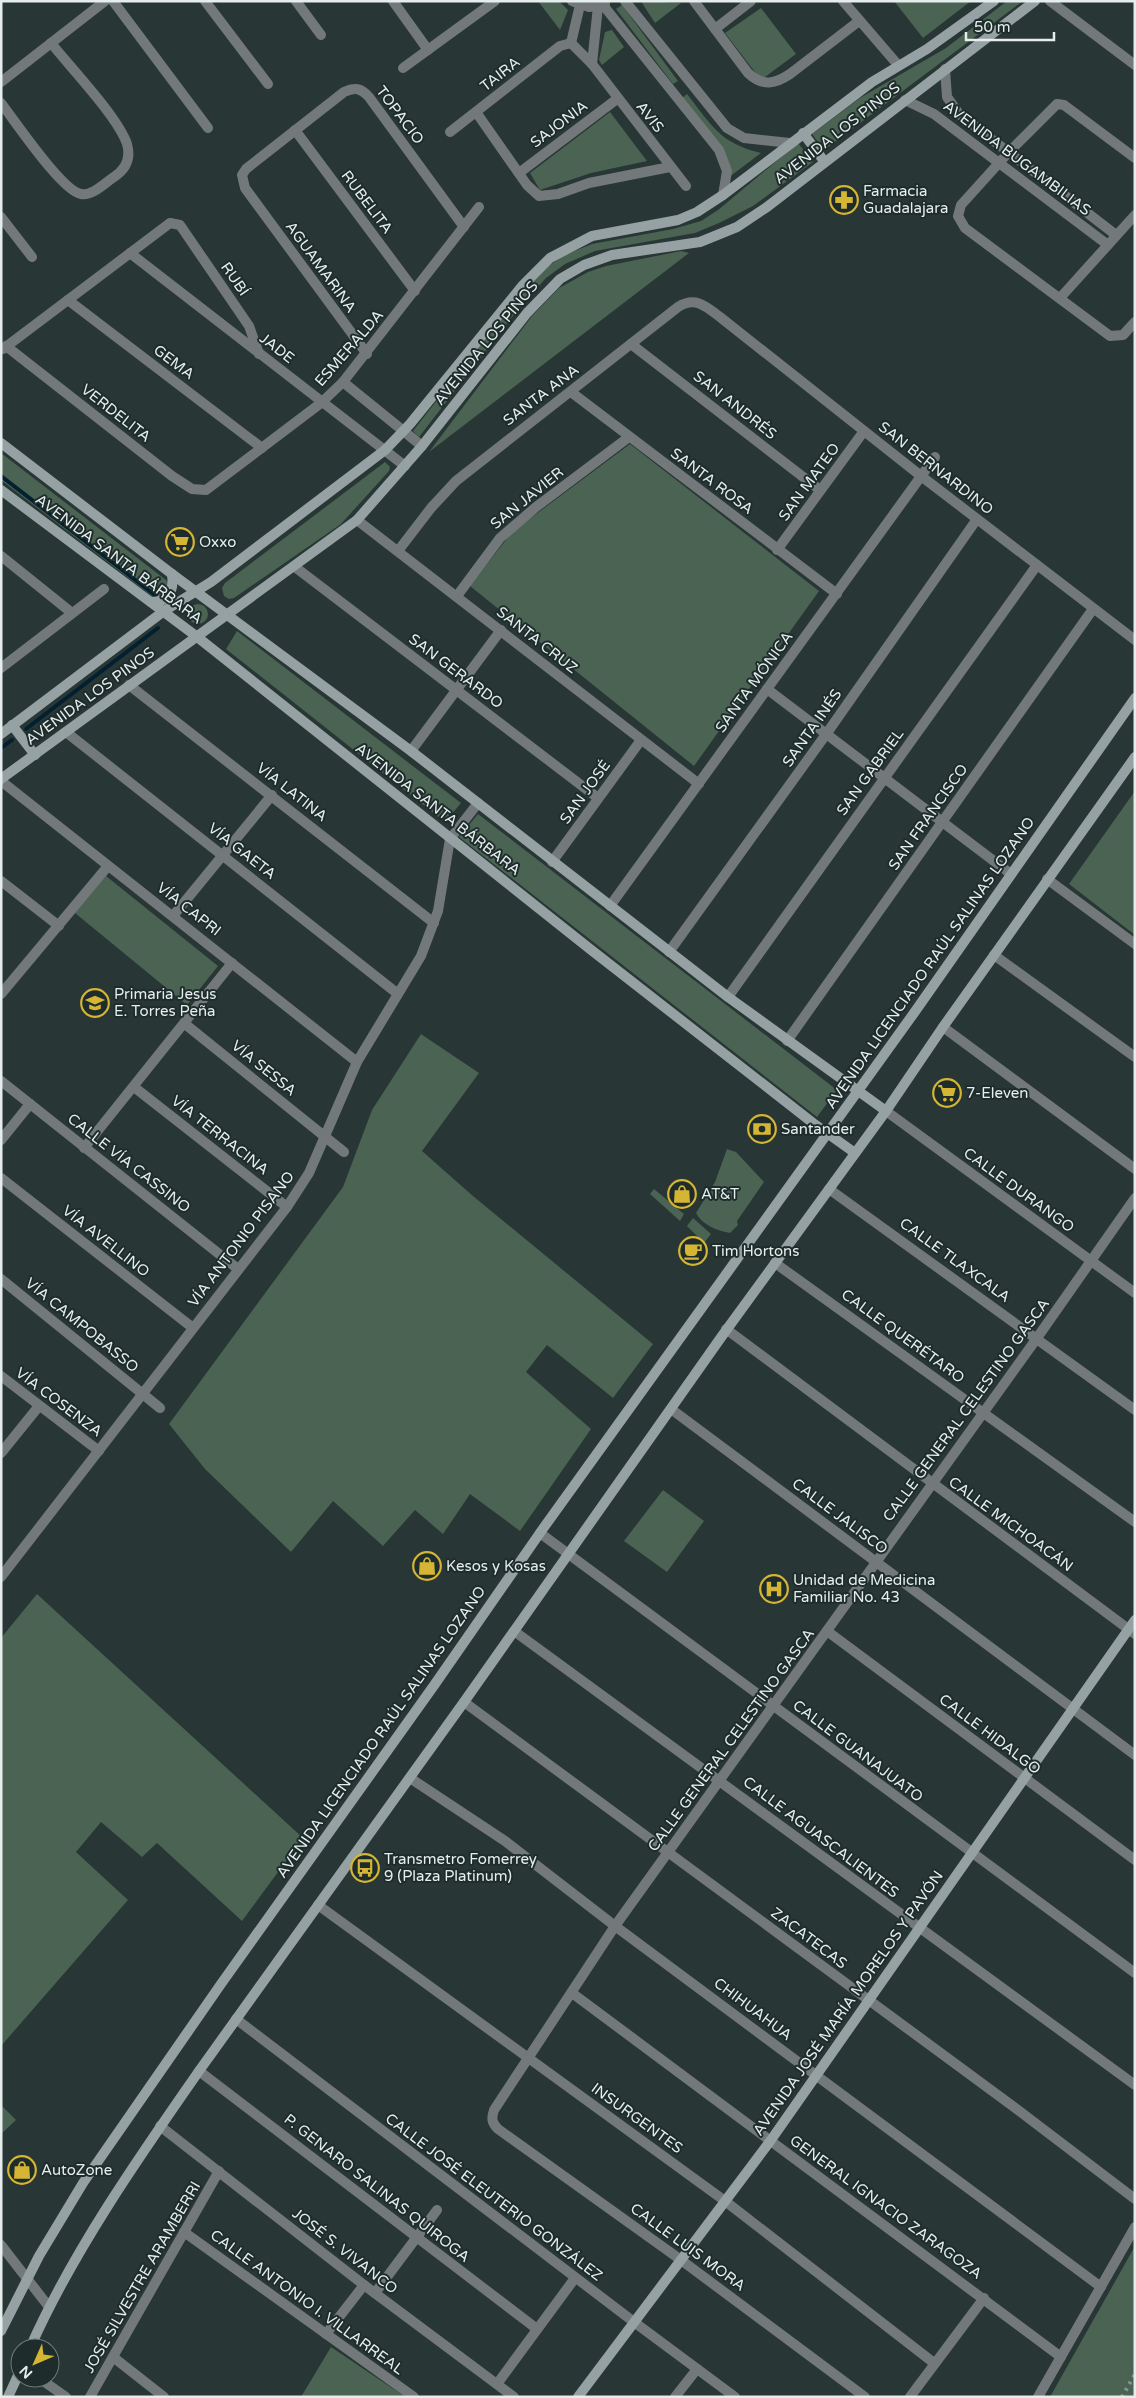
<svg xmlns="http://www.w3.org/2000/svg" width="1136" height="2398" font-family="'Varela Round',sans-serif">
<rect width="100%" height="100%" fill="#283635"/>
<g fill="#4a6352">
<path d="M 538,1 L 559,1 L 568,10 L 560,30 Z"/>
<path d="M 644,1 L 681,3 L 655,23 L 642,3 Z"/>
<path d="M 894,1 L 971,1 L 923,38 Z"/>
<path d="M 1007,1 L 1023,1 L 824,150 L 812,134 L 860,98 L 946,48 Z"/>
<path d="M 622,5 L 678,81 L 673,84 L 616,9 Z"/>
<path d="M 761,8 L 796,54 L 761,80 L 725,33 Z"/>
<path d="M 612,30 L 624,47 L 602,65 L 599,60 L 605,32 Z"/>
<path d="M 687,94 C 712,126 720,143 761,153 L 728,178 L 729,164 L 682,98 Z"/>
<path d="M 610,112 L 647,161 L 591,173 L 540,190 L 530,173 Z"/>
<path d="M 798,143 L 813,162 L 753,206 L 719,223 L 695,233 L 595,251 L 565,264 L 546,278 L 519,308 L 419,437 L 413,431 L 514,301 L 543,270 L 564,255 L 592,244 L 673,229 L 701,221 L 718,210 Z"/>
<path d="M 681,251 L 689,253 L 429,452 L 532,316 L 559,288 L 588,272 L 606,266 Z"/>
<path d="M 630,444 L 819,591 L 694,766 L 470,586 L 512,532 Z"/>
<path d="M 1,453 L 166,580 L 168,583 L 168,590 L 157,598 L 152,596 L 1,480 Z"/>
<path d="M 385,462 L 390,467 L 389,471 L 341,524 L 234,598 L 229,599 L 224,596 L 222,588 L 225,583 Z"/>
<circle cx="198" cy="614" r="10"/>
<path d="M 237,631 L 461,803 L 445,822 L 226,649 Z"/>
<path d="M 1135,791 L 1135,935 L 1069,884 Z"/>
<path d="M 478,814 L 837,1090 L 817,1117 L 459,837 Z"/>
<path d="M 106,876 L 218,966 L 187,1005 L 75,913 Z"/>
<path d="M 421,1034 L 479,1073 L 422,1151 L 473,1196 L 653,1344 L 613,1398 L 547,1345 L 526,1372 L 591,1429 L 520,1531 L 470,1494 L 443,1534 L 415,1510 L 383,1546 L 333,1501 L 291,1552 L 205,1469 L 169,1424 L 343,1187 L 372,1110 Z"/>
<path d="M 727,1149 L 736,1152 L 764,1182 L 737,1221 L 738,1225 L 730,1233 C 718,1231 702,1225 696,1213 L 715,1182 Z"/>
<path d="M 654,1189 L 684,1214 L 680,1221 L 650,1194 Z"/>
<path d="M 693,1218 L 711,1234 L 704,1243 L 687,1226 Z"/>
<path d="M 663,1490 L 704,1521 L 667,1572 L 624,1541 Z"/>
<path d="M 37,1594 L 303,1838 L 242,1921 L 157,1843 L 142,1857 L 101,1822 L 76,1852 L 128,1900 L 1,2046 L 1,1638 Z"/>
<path d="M 1,2105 L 16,2120 L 1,2134 Z"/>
<path d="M 1135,2246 L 1135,2397 L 1050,2397 Z"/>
<path d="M 331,2347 L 404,2396 L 301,2397 Z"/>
</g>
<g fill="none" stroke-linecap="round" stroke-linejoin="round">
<g stroke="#022030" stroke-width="4">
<path d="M 1,476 L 156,596"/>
<path d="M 26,729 L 158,628"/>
<path d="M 1,748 L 12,740"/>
</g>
<g stroke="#73797b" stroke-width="10">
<path d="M 113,1 L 208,128"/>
<path d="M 205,1 L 268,84"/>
<path d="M 296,1 L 321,35"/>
<path d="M 393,1 L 428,50"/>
<path d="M 572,1 L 589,7 L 605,4"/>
<path d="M 625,1 L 727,128 L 744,138 L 790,143"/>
<path d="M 694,1 L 748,73 C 763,87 775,84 790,74 L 859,21"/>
<path d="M 843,1 L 898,65"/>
<path d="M 1050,1 L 1135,65"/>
<path d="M 603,5 L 719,150 L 727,171 L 723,195"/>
<path d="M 715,29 L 751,1"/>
<path d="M 571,43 L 592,64 L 686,186"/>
<path d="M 571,43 L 580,5"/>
<path d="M 592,64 L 598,6"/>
<path d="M 403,68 L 495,1"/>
<path d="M 945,69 L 947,97 L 959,114 L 1116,235"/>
<path d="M 1,82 L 105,1"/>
<path d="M 905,100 L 934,114 L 1108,245"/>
<path d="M 1,103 C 15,121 62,191 81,194 C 93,196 106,182 114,177 C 126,169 131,158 127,144 C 118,117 71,68 51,43"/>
<path d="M 476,112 L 527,185 L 539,196 L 558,194 L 589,183 L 670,167"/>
<path d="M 295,130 L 415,291"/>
<path d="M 450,132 L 560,46 L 571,43"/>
<path d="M 1135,158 L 1064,105 L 1057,104 L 1008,153 L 961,205 L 958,216 L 965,228 L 1110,336 L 1123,335 L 1135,322"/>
<path d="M 519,173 L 617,99"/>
<path d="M 1,217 L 32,257"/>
<path d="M 130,253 L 405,466"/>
<path d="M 1060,298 L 1135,215"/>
<path d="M 68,300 L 262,448"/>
<path d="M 631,344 L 820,490"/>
<path d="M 6,346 L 172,476 L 192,489 L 206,490 L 321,403 L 343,382 L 479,207"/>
<path d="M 3,349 L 170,223 L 180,225 L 249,326 L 259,354"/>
<path d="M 367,354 L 245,188 L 242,175 L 246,169 L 344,92 C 355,87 361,88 369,97 L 464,227"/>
<path d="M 343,382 L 422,446"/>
<path d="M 571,392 L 837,594"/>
<path d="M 357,520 L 699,784"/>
<path d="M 777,550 L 864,431"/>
<path d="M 398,551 L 431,508 L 456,481 L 678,307 C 695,296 706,306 720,317 L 921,476 L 1135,640"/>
<path d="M 1,556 L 72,613"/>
<path d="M 295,567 L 598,798"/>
<path d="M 457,596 L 500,538 L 536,507 L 629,437"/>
<path d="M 1,668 L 104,589"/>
<path d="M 129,685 L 434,923"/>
<path d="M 767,689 L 1011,874"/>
<path d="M 66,732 L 398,994"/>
<path d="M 411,751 L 501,630"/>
<path d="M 1,781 L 357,1062"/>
<path d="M 552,862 L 641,740"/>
<path d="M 1047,879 L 1135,944"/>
<path d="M 1,881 L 59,926"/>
<path d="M 610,906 L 935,457"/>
<path d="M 173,916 L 272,795"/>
<path d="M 669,952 L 827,733 L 977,519"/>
<path d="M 994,955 L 1135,1057"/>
<path d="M 1,994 L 108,866"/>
<path d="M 728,997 L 1037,565"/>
<path d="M 185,1024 L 344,1152"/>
<path d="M 943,1027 L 1135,1169"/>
<path d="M 787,1041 L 1093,609"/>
<path d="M 1,1081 L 238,1269"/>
<path d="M 134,1087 L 287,1207"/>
<path d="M 886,1111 L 1135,1293"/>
<path d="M 1,1140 L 30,1104"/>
<path d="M 84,1148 L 232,963"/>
<path d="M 1,1178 L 193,1328"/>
<path d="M 829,1189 L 1135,1410"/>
<path d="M 775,1263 L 1135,1522"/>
<path d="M 1,1279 L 160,1408"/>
<path d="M 726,1329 L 1135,1634"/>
<path d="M 1,1376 L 99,1451"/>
<path d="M 671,1409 L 1135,1755"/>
<path d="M 1,1453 L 39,1406"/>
<path d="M 540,1533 L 1135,1973"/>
<path d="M 1,1577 L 287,1207 L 309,1173 L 357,1062 L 421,956 L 438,911 L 450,839 L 478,803"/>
<path d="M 514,1631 L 1135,2085"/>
<path d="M 827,1631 L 1135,1860"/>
<path d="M 464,1702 L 1014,2107 L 1135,2199"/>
<path d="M 410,1778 L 505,1841 L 615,1926 L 1101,2287"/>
<path d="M 318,1905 L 725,2201 L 934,2363"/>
<path d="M 572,1993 L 1061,2357"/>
<path d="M 236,2019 L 634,2322 L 735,2397"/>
<path d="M 199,2071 L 537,2329"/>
<path d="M 160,2126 L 364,2285 L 514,2397"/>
<path d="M 184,2232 L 414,2397"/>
<path d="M 1,2245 L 49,2307"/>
<path d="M 375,2293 L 437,2210"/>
<path d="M 326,2334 L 364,2285"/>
<path d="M 113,2357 L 164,2397"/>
<path d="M 39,2378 L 66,2397"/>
<path d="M 497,2384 L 575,2278"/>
<path d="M 90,2397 L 219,2171"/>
<path d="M 675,2397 L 697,2369"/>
<path d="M 865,2397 L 681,2260 L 498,2129 C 492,2123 491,2119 494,2110 L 615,1926 L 1037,1338 L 1135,1198"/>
<path d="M 910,2397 L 984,2298"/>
<path d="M 1038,2397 L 1135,2227"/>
</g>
<g stroke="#96a1a3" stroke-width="10">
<path d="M 803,133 L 824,161"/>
<path d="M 1,443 L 172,574 L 411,751 L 728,997 L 886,1111"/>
<path d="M 1,490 L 196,636 L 590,949 L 813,1123 L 855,1153"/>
<path d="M 151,602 C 170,602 174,590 172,574"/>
<path d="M 12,725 L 35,755"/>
<path d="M 1,734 L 164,611 L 211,582 L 385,450 L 410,424 L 523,285 L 550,258 L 592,236 L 678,220 L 697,212 L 723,195 L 872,82 L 927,49 L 994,1"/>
<path d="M 1,779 L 357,520 L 422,446 L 527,313 L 560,279 L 584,265 L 612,255 L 700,242 L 737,227 L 767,207 L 1035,1"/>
<path d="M 1,2331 L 39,2256 L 83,2183 L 221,1984 L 435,1684 L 542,1530 L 914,1013 L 1135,698"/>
<path d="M 30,2348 C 72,2253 139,2157 199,2071 L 464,1702 L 722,1336 L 886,1111 L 943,1027 L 1135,757"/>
<path d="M 8,2397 L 20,2371"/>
<path d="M 578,2397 L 771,2140 L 1135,1620"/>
</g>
<path stroke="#899493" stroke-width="4" stroke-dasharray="2.5 5" stroke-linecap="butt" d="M 1122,2397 L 1135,2374"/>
</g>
<defs>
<symbol id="pharmacy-ring" viewBox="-11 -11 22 22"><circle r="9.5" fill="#1e2c2b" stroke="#d5b534" stroke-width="1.5"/><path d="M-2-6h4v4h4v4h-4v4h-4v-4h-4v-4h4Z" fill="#d5b534"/></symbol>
<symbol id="supermarket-ring" viewBox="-11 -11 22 22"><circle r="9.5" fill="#1e2c2b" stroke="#d5b534" stroke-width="1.5"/><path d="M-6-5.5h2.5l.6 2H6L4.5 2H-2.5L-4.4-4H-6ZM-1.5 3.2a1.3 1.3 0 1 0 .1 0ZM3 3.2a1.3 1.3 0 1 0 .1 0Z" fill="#d5b534"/></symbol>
<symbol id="school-ring" viewBox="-11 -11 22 22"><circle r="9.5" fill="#1e2c2b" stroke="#d5b534" stroke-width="1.5"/><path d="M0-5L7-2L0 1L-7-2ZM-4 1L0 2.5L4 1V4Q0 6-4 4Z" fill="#d5b534"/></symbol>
<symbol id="bank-ring" viewBox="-11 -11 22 22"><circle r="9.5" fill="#1e2c2b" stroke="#d5b534" stroke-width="1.5"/><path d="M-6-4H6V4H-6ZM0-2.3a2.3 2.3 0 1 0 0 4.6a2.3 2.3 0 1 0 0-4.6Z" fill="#d5b534"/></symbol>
<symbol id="shop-ring" viewBox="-11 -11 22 22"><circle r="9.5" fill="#1e2c2b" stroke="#d5b534" stroke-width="1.5"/><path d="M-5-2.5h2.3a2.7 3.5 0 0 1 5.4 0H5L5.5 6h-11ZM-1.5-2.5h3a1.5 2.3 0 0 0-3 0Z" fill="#d5b534"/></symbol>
<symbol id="cafe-ring" viewBox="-11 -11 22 22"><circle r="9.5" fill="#1e2c2b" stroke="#d5b534" stroke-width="1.5"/><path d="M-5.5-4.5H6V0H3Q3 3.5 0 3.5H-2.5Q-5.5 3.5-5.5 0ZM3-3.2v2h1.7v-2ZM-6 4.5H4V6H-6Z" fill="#d5b534"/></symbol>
<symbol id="hospital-ring" viewBox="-11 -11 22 22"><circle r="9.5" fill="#1e2c2b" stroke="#d5b534" stroke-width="1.5"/><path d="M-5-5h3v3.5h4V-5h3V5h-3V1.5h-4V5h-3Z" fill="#d5b534"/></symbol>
<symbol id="bus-ring" viewBox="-11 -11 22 22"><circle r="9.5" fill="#1e2c2b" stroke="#d5b534" stroke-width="1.5"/><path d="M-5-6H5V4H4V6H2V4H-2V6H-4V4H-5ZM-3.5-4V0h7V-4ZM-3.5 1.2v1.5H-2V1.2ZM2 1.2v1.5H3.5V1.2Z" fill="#d5b534"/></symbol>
</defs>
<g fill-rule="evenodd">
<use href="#pharmacy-ring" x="828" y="184" width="32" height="32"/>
<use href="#supermarket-ring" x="164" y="526" width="32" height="32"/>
<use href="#school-ring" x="79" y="987" width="32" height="32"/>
<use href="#supermarket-ring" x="931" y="1077" width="32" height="32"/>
<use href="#bank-ring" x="746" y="1113" width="32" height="32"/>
<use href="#shop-ring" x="666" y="1178" width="32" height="32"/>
<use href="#cafe-ring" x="677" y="1235" width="32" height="32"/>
<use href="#shop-ring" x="411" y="1550" width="32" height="32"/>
<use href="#hospital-ring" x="758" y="1573" width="32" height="32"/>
<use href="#bus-ring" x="349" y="1852" width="32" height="32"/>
<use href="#shop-ring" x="6" y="2154" width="32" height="32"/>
</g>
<g text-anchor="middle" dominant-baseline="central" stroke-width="4" stroke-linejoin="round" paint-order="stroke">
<g font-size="15" fill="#e5eeed" stroke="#1e2c2b">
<text transform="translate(500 74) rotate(-38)">TAIRA</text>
<text transform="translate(400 115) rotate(53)">TOPACIO</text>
<text transform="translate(650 117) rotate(52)">AVIS</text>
<text transform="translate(559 124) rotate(-37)">SAJONIA</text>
<text transform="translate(837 133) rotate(-38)">AVENIDA LOS PINOS</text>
<text transform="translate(1017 158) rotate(37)">AVENIDA BUGAMBILIAS</text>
<text transform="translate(367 202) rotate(53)">RUBELITA</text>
<text transform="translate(321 267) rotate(54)">AGUAMARINA</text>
<text transform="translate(235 279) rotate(55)">RUBÍ</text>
<text transform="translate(486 343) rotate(-51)">AVENIDA LOS PINOS</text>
<text transform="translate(277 348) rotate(38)">JADE</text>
<text transform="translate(349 348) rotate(-49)">ESMERALDA</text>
<text transform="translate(174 362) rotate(37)">GEMA</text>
<text transform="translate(541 395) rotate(-37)">SANTA ANA</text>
<text transform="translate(735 405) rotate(38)">SAN ANDRÉS</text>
<text transform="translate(116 413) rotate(38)">VERDELITA</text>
<text transform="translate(936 468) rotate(38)">SAN BERNARDINO</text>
<text transform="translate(712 481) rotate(37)">SANTA ROSA</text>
<text transform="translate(809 482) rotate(-54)">SAN MATEO</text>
<text transform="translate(527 498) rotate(-39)">SAN JAVIER</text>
<text transform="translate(119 559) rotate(37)">AVENIDA SANTA BÁRBARA</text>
<text transform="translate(537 640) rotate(38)">SANTA CRUZ</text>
<text transform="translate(456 671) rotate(37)">SAN GERARDO</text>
<text transform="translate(754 682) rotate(-54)">SANTA MÓNICA</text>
<text transform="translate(90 696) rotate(-36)">AVENIDA LOS PINOS</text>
<text transform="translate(812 728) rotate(-55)">SANTA INÉS</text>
<text transform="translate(870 772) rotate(-54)">SAN GABRIEL</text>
<text transform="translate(292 792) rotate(38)">VÍA LATINA</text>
<text transform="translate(585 792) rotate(-54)">SAN JOSÉ</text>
<text transform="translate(438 809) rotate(38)">AVENIDA SANTA BÁRBARA</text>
<text transform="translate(928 817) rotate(-55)">SAN FRANCISCO</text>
<text transform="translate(242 851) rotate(38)">VÍA GAETA</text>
<text transform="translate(189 909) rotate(38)">VÍA CAPRI</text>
<text transform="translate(930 963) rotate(-55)">AVENIDA LICENCIADO RAÚL SALINAS LOZANO</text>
<text transform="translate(264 1068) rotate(39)">VÍA SESSA</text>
<text transform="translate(220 1135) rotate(38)">VÍA TERRACINA</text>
<text transform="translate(129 1163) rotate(38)">CALLE VÍA CASSINO</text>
<text transform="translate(1019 1190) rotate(36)">CALLE DURANGO</text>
<text transform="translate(241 1239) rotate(-53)">VÍA ANTONIO PISANO</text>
<text transform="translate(106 1241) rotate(38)">VÍA AVELLINO</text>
<text transform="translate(955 1260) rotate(36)">CALLE TLAXCALA</text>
<text transform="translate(82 1325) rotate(39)">VÍA CAMPOBASSO</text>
<text transform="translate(903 1336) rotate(36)">CALLE QUERÉTARO</text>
<text transform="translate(59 1402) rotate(37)">VÍA COSENZA</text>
<text transform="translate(966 1410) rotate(-54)">CALLE GENERAL CELESTINO GASCA</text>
<text transform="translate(840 1516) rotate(37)">CALLE JALISCO</text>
<text transform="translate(1011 1524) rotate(36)">CALLE MICHOACÁN</text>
<text transform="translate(381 1732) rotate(-55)">AVENIDA LICENCIADO RAÚL SALINAS LOZANO</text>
<text transform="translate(990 1734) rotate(37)">CALLE HIDALGO</text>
<text transform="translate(731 1740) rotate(-54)">CALLE GENERAL CELESTINO GASCA</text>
<text transform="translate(858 1751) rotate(37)">CALLE GUANAJUATO</text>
<text transform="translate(821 1837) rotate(37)">CALLE AGUASCALIENTES</text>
<text transform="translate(809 1938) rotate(37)">ZACATECAS</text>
<text transform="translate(848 2003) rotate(-55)">AVENIDA JOSÉ MARÍA MORELOS Y PAVÓN</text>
<text transform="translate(753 2009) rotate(37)">CHIHUAHUA</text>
<text transform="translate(637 2118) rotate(36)">INSURGENTES</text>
<text transform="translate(377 2188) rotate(38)">P. GENARO SALINAS QUIROGA</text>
<text transform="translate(494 2197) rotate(37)">CALLE JOSÉ ELEUTERIO GONZÁLEZ</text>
<text transform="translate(886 2207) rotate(36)">GENERAL IGNACIO ZARAGOZA</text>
<text transform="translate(688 2247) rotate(36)">CALLE LUIS MORA</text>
<text transform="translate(345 2251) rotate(38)">JOSÉ S. VIVANCO</text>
<text transform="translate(142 2277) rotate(-60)">JOSÉ SILVESTRE ARAMBERRI</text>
<text transform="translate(307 2302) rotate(36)">CALLE ANTONIO I. VILLARREAL</text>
</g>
<g font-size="15" fill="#e5eeed" stroke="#1e2c2b" text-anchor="start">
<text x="863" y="191">Farmacia<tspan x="863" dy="17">Guadalajara</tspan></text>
<text x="199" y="542">Oxxo</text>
<text x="114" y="994">Primaria Jesus<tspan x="114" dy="17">E. Torres Peña</tspan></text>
<text x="966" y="1093">7-Eleven</text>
<text x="781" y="1129">Santander</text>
<text x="701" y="1194">AT&amp;T</text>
<text x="712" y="1251">Tim Hortons</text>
<text x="446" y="1566">Kesos y Kosas</text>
<text x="793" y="1580">Unidad de Medicina<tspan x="793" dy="17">Familiar No. 43</tspan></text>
<text x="384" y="1859">Transmetro Fomerrey<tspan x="384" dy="17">9 (Plaza Platinum)</tspan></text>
<text x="41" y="2170">AutoZone</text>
</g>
</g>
<rect width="1136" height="2398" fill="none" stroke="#e5eeed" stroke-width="5"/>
<g transform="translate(35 2363) rotate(225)"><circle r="24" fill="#1e2c2b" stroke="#6e7a79"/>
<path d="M0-4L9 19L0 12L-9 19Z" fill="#d5b534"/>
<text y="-8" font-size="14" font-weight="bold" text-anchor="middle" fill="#e5eeed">N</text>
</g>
<path d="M966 32v8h88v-8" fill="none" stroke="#e5eeed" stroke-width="2.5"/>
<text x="974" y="32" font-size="15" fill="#e5eeed" stroke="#1e2c2b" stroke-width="4" paint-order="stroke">50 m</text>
</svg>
